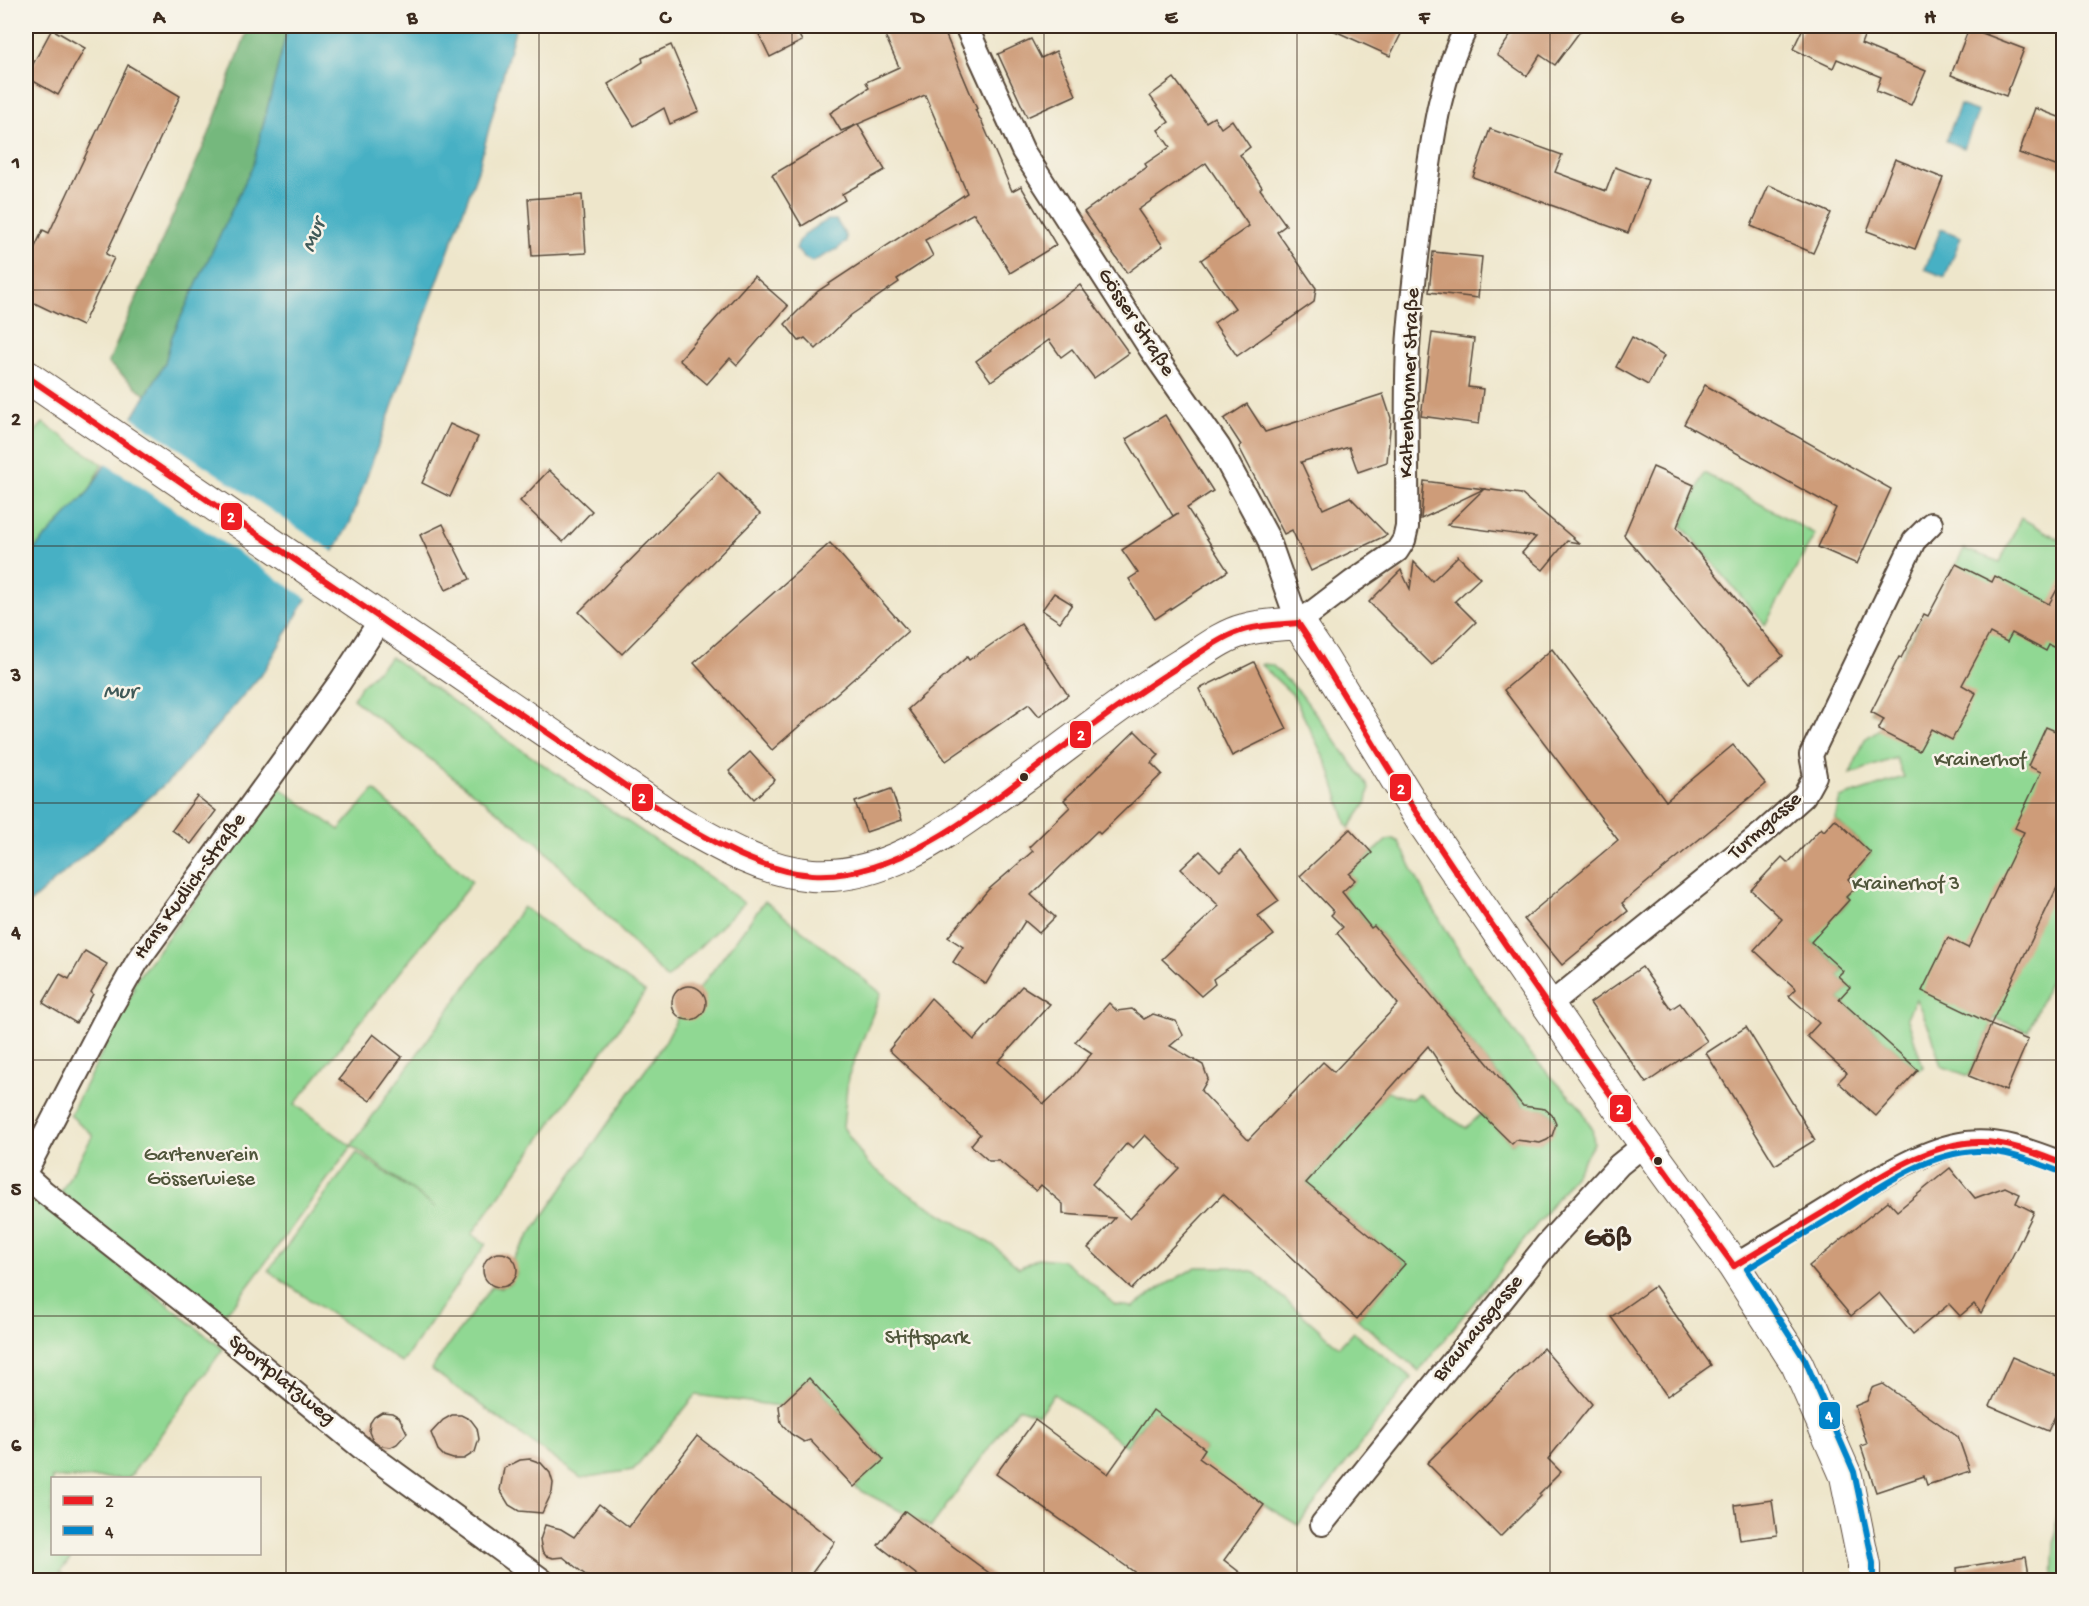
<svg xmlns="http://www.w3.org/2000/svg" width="2089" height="1606" font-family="'Gochi Hand',sans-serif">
<rect width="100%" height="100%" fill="#f7f3e8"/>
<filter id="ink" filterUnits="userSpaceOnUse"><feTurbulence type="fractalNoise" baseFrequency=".0167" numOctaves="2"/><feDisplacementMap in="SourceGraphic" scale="12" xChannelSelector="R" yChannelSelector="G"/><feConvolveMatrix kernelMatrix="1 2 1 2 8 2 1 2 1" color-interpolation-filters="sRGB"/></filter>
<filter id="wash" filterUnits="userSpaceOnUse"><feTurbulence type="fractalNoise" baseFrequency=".008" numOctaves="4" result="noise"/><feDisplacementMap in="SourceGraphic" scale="24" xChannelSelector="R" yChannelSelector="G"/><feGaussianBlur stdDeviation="1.35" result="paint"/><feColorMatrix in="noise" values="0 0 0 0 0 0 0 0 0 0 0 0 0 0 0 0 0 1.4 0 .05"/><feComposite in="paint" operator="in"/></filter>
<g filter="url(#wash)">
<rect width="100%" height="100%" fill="#eee6cb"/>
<g fill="#90d893" stroke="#668158" stroke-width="1.5">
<path d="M 43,423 L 102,464 L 90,490 L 26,558 L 26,442 Z"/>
<path d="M 1704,473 L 1815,534 L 1765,625 L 1682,526 Z"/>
<path d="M 2021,518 L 2064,542 L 2063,951 L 2028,1031 L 1994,1018 L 1969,1076 L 1941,1066 L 1931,1032 L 1916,999 L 1907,1017 L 1923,1067 L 1918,1070 L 1839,999 L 1850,987 L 1838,976 L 1843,971 L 1811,941 L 1833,907 L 1839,912 L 1849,900 L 1846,897 L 1856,887 L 1848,879 L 1871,853 L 1835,819 L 1840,798 L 1904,777 L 1896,758 L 1850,774 L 1865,739 L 1878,730 L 1884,719 L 1871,712 L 1924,614 L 1929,616 L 1964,549 L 2000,562 Z"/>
<path d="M 391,657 L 507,740 L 711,878 L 744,903 L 667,979 L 538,843 L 353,699 L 361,686 Z"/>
<path d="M 1263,664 L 1272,665 L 1301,694 L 1365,781 L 1369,789 L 1367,802 L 1349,828 L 1347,825 L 1329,768 L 1293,695 L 1261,665 Z"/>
<path d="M 280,788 L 339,830 L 374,790 L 472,882 L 295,1104 L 351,1146 L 523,907 L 645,992 L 472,1234 L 486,1244 L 402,1363 L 268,1271 L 357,1153 L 435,1207 L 352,1146 L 237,1301 L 219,1319 L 61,1192 L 93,1135 L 70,1115 L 135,988 L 132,985 Z"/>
<path d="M 1393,839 L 1399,842 L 1424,893 L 1463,958 L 1530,1054 L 1579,1106 L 1592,1128 L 1594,1143 L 1577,1171 L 1541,1219 L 1419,1371 L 1357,1319 L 1405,1264 L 1306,1183 L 1387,1092 L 1411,1099 L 1419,1094 L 1441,1112 L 1466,1128 L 1481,1114 L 1512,1144 L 1522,1134 L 1540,1143 C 1567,1132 1554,1099 1528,1111 L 1374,926 L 1371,928 L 1342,892 L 1355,880 L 1349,874 L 1387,840 Z"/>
<path d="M 765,901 L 881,993 L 848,1077 L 843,1127 L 867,1163 L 912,1196 L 993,1245 L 1019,1268 L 1038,1258 L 1061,1260 L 1087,1279 L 1115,1305 L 1133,1307 L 1160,1288 L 1196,1267 L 1231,1267 L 1255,1273 L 1339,1347 L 1353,1332 L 1412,1378 L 1298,1525 L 1264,1505 L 1196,1461 L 1205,1449 L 1153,1411 L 1126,1446 L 1054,1394 L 1038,1415 L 1018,1408 L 931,1527 L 854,1487 L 884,1459 L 809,1378 L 779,1406 L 696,1395 L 633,1470 L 581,1478 L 431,1369 L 492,1286 L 499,1288 L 511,1284 L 517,1273 L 513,1259 L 665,1042 L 678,1017 Z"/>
<path d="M 33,1197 L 223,1349 L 129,1478 L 52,1478 L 52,1554 L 74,1554 L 60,1572 L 70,1580 L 26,1580 L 26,1199 Z"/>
<path d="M 2063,1474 L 2063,1580 L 2054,1580 L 2053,1579 L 2058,1487 Z"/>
</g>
<path fill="#74b87d" stroke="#58714e" stroke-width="1.5" d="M 249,26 L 288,26 L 253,165 L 172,336 L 165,363 L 146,395 L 108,363 L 209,134 Z"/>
<g fill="#46b0c4" stroke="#406d71" stroke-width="1.5">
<path d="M 288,26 L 516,26 L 478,170 L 350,523 L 265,670 L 174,776 L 26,906 L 26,558 L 90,490 L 165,363 L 172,336 L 253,165 Z"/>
<path d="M 1960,105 L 1978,112 L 1964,148 L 1946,141 Z"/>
<path d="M 828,220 L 836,220 L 846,236 L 846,242 L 837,249 L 812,262 L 804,258 L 796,249 C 800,233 814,228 828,220 Z"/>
<path d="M 1941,229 L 1961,237 L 1945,277 L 1925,269 Z"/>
</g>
<path fill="#eee6cb" d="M 130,416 L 335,553 L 309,600 L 103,462 Z"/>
<g id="blocks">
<g fill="#ce9c79" fill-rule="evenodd">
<path d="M 755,26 L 794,26 L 802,41 L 770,57 Z"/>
<path d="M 881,26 L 942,26 L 977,109 L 975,110 L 982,122 L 1012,191 L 1021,186 L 1056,245 L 1010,273 L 974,213 L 925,240 L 933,256 L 897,279 L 899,282 L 851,315 L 816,349 L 805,338 L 799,341 L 785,324 L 818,291 L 967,193 L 925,95 L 858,124 L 885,170 L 842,194 L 845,200 L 802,226 L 772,175 L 858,124 L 841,131 L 830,113 L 869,88 L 866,82 L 899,67 Z"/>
<path d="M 1324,26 L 1405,26 L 1390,56 Z"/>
<path d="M 1517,26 L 1584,26 L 1555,65 L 1540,55 L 1527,76 L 1497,55 Z"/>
<path d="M 1804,26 L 1868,26 L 1861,44 L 1926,71 L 1911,105 L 1876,91 L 1881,77 L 1837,59 L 1833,68 L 1793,49 Z"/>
<path d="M 1969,28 L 2024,49 L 2006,96 L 1951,75 Z"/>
<path d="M 52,29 L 85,48 L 58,95 L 26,77 Z"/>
<path d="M 1031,39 L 1041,58 L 1056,51 L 1076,95 L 1027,117 L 998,54 Z"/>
<path d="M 671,45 L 699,111 L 670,124 L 664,108 L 634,126 L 608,84 L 643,62 L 642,58 Z"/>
<path d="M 128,65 L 180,96 L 106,254 L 114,258 L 82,326 L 26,299 L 26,266 L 43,230 L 49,233 Z"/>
<path d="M 1174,78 L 1206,122 L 1214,117 L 1221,128 L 1232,120 L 1250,147 L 1240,155 L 1262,187 L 1260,189 L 1286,225 L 1277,232 L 1316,288 L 1314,302 L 1237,356 L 1214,323 L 1235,308 L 1201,260 L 1249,226 L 1206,163 L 1138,210 L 1163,246 L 1127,273 L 1084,212 L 1147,167 L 1145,164 L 1170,147 L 1158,130 L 1169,122 L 1150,96 Z"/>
<path d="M 2035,108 L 2064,119 L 2064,169 L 2019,153 Z"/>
<path d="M 1490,129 L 1562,155 L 1555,172 L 1606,191 L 1615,167 L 1648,180 L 1628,233 L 1473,177 Z"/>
<path d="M 1895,159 L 1943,178 L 1915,249 L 1867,231 Z"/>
<path d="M 1769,185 L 1831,213 L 1813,253 L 1751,226 Z"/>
<path d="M 582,195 L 586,253 L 532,256 L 528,199 Z"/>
<path d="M 1433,252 L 1482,257 L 1478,298 L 1429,292 Z"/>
<path d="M 754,276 L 788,306 L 737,365 L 730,358 L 707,384 L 679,360 Z"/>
<path d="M 1080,285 L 1129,353 L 1094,378 L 1072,349 L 1061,357 L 1049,340 L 991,381 L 976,361 Z"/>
<path d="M 1432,333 L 1474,339 L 1468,387 L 1483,389 L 1479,424 L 1421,416 Z"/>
<path d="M 1632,337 L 1664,356 L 1648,385 L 1616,367 Z"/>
<path d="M 1705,385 L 1891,489 L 1857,564 L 1818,547 L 1836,508 L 1684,424 Z"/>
<path d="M 1383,394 L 1391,418 L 1387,462 L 1358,472 L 1349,447 L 1301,462 L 1323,509 L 1350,497 L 1387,535 L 1311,571 L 1292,530 L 1284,534 L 1239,447 L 1241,445 L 1224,419 L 1247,404 L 1265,432 Z"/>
<path d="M 1165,415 L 1213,491 L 1187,508 L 1228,571 L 1155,619 L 1129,579 L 1138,573 L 1122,550 L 1178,513 L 1173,516 L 1126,439 Z"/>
<path d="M 450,424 L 478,437 L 450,497 L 422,483 Z"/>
<path d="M 1653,467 L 1694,485 L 1677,527 L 1783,656 L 1750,683 L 1624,535 Z"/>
<path d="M 549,470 L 592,511 L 563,542 L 520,501 Z"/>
<path d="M 718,472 L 760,514 L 622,654 L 579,612 Z"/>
<path d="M 1424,481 L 1484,489 L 1421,519 Z"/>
<path d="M 1484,489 L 1521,494 L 1579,543 L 1567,541 L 1543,570 L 1522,553 L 1536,537 L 1447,525 Z"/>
<path d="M 443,524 L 470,579 L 446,590 L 420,535 Z"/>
<path d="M 830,543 L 908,631 L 772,750 L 694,663 Z"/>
<path d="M 1458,556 L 1480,578 L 1455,601 L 1476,622 L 1432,665 L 1369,602 L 1401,570 L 1410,589 L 1414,562 L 1432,581 Z"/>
<path d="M 1956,564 L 1992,582 L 1995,576 L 2049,604 L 2064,577 L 2064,652 L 2049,645 L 2046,651 L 2012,633 L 2007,642 L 1990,633 L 1962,685 L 1976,693 L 1952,740 L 1931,729 L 1919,751 L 1878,730 L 1884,719 L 1871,712 L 1899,657 L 1901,658 L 1924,614 L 1928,616 Z"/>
<path d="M 1054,593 L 1072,604 L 1060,622 L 1042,610 Z"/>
<path d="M 1021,624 L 1068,695 L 1039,716 L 1029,704 L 946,761 L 908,709 L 967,657 L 969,660 Z"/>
<path d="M 1552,649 L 1666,801 L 1733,745 L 1766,784 L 1622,903 L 1628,911 L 1562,965 L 1524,919 L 1618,840 L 1504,690 Z"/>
<path d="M 1254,662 L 1287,729 L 1232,756 L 1199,689 Z"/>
<path d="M 2064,725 L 2064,873 L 1991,1024 L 1922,991 L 1948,938 L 1968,948 L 2024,832 L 2015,828 L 2041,772 L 2028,766 L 2046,727 L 2060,733 Z"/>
<path d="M 1135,731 L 1159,755 L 1151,763 L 1162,774 L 1100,834 L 1097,831 L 1031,895 L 1055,917 L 1039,933 L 1025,921 L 986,984 L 953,962 L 963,947 L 948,937 L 988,890 L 1033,851 L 1029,847 L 1070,807 L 1064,800 Z"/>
<path d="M 750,752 L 775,780 L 754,799 L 729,771 Z"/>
<path d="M 891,789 L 902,820 L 866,832 L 855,802 Z"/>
<path d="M 197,796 L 216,811 L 191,844 L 172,830 Z"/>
<path d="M 1835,819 L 1871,853 L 1848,879 L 1856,887 L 1846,897 L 1849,900 L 1811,942 L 1843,971 L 1838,976 L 1850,987 L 1839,999 L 1918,1070 L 1876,1116 L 1838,1082 L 1847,1073 L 1807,1036 L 1819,1023 L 1789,996 L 1796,989 L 1754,950 L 1782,919 L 1751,890 L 1782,857 L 1788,863 L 1821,828 L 1824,831 Z"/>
<path d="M 1350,829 L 1372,853 L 1349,874 L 1355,880 L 1342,892 L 1371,928 L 1374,926 L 1523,1106 L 1545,1109 L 1552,1115 L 1556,1124 L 1552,1136 L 1547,1140 L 1540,1143 L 1516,1140 L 1512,1144 L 1458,1091 L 1428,1046 L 1306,1183 L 1405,1264 L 1357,1319 L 1223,1194 L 1132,1289 L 1088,1248 L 1115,1218 L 1063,1214 L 1063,1204 L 1041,1185 L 1036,1191 L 999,1161 L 989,1161 L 971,1145 L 980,1134 L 889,1050 L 931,998 L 974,1040 L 1022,986 L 1050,1004 L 998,1062 L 1044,1104 L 1071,1079 L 1092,1053 L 1075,1042 L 1109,1003 L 1117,1011 L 1132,1009 L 1144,1019 L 1153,1014 L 1176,1021 L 1183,1035 L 1170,1046 L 1203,1065 L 1208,1079 L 1201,1091 L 1248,1140 L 1323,1062 L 1334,1072 L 1398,1004 L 1337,933 L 1343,927 L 1331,915 L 1334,912 L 1300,876 ZM 1145,1135 L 1179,1168 L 1130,1219 L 1092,1184 L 1127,1143 L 1133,1148 Z"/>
<path d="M 1200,851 L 1220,871 L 1240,851 L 1279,901 L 1258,916 L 1274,935 L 1213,979 L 1215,984 L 1201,996 L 1162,959 L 1219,906 L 1181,869 Z"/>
<path d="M 85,951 L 107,964 L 91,992 L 93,994 L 76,1023 L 43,1003 L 60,974 L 69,979 Z"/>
<path d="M 1642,967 L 1671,1009 L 1680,1003 L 1707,1041 L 1646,1083 L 1590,1003 Z"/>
<circle cx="689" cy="1003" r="17"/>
<path d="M 1991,1025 L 2028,1040 L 2006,1091 L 1969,1076 Z"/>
<path d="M 1746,1027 L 1815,1140 L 1775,1165 L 1706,1053 Z"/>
<path d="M 373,1034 L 402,1057 L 370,1101 L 339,1079 Z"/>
<path d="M 1950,1168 L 1975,1198 L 2005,1187 L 2020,1194 L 2016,1203 L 2034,1212 L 2010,1261 L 1981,1313 L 1974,1304 L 1960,1316 L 1949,1304 L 1913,1334 L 1879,1293 L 1851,1316 L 1809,1266 L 1888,1201 L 1897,1211 Z"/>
<circle cx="500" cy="1270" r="17"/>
<path d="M 1655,1286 L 1711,1365 L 1667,1396 L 1611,1317 Z"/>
<path d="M 1543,1348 L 1592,1404 L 1548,1459 L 1561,1472 L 1539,1494 L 1541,1496 L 1500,1537 L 1427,1463 Z"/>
<path d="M 2012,1357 L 2064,1379 L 2064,1397 L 2048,1431 L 1990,1406 Z"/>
<path d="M 809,1378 L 884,1460 L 854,1487 L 810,1440 L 804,1442 L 791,1434 L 781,1423 L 779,1406 Z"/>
<path d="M 1883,1384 L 1958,1437 L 1970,1471 L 1927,1485 L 1924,1476 L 1876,1492 L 1861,1446 L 1867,1444 L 1855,1406 L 1867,1401 L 1872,1388 Z"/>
<path d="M 1153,1410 L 1205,1449 L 1199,1458 L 1264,1505 L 1224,1560 L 1251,1581 L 1147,1581 L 996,1474 L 1035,1420 L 1108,1474 Z"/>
<path d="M 382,1412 L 392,1413 L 399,1417 L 407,1433 L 397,1444 L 391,1447 L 381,1446 L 372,1439 L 369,1432 L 370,1423 L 374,1417 Z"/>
<path d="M 452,1415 L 461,1415 L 471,1420 L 477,1428 L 479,1439 L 475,1452 L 464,1459 L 453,1459 L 444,1456 L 438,1450 L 431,1433 L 443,1420 Z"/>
<path d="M 697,1436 L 835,1542 L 806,1581 L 593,1581 L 563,1557 L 553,1558 L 546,1556 L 542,1551 L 540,1540 L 545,1525 L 561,1529 L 574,1537 L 599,1504 L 629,1527 Z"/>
<path d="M 530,1459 L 541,1463 L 550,1473 L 553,1483 L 552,1492 L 542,1513 L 519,1511 L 509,1505 L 500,1490 L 504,1468 L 520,1460 Z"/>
<path d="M 1772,1500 L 1777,1535 L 1740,1540 L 1735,1505 Z"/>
<path d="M 905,1511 L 1000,1581 L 925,1581 L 878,1545 Z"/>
<path d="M 2026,1557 L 2030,1581 L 1958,1581 L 1957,1568 Z"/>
</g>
</g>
</g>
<g filter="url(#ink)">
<use href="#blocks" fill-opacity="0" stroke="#564638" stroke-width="1.5"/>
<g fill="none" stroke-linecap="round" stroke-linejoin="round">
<defs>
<g id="minor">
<path d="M 966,26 L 1023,151 L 1151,350 L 1219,447 L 1268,538 L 1298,623 L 1352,582 L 1397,551 L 1404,540 L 1407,527 C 1408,467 1405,407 1408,348 C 1411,296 1419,244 1425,193 C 1433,136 1440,78 1467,26"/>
<path d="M 1548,1006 L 1766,830 L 1804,796 L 1815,776 L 1811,755 L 1914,541 L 1931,524"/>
<path d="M 26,1171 L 113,1004 L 137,962 L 340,682 L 381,619"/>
<path d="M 26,1176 L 44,1192 L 194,1310 L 369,1454 L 542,1580"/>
<path d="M 1734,1266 C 1769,1245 1804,1224 1839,1202 C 1877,1179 1923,1149 1967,1143 C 2001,1139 2032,1152 2064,1164"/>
<path d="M 1322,1524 L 1547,1244 L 1619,1165 L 1645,1144"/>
</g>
<path id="secondary" d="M 26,376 L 674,819 C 716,843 762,871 812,875 C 887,880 949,830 1007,789 C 1065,748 1120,702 1181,665 C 1201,653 1221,636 1244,630 C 1261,625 1280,625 1298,623 L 1322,658 L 1424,824 L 1616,1104 L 1734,1266 L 1797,1364 L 1846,1476 L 1864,1565 L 1864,1580"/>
</defs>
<use href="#minor" stroke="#564638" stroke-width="26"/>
<use href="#secondary" stroke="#564638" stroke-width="34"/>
<use href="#minor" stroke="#fff" stroke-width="22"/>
<use href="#secondary" stroke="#fff" stroke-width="32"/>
<defs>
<g id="bus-1">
<path d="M 26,376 L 674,819 C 716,843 762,872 812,875 C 900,881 991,802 1058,751 C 1098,721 1138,692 1181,665 C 1199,654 1216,640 1235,633 C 1255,625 1277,625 1298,623"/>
<path d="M 1298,623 C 1338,682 1372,744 1411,804 C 1514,961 1623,1114 1734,1266"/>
<path d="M 1734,1266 C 1764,1248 1794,1230 1824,1212 C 1868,1184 1926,1142 1980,1142 C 2009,1142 2037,1154 2064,1164"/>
</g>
<path id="bus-2" d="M 1873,1580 L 1873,1563 L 1854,1472 L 1805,1360 L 1747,1269 C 1774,1252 1801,1236 1829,1219 C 1873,1192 1923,1153 1977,1151 C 2006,1150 2034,1162 2061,1172"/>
</defs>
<use href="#bus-1" stroke="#f7f3e8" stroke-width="10"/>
<use href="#bus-2" stroke="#f7f3e8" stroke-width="10"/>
<use href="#bus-1" stroke="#ee1d23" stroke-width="6"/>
<use href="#bus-2" stroke="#0084ca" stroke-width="6"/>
</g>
</g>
<path fill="none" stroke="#3b2a1e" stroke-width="1.5" stroke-opacity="0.55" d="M 286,26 L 286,1580M 539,26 L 539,1580M 792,26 L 792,1580M 1044,26 L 1044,1580M 1297,26 L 1297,1580M 1550,26 L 1550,1580M 1803,26 L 1803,1580M 26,290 L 2064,290M 26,546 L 2064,546M 26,803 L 2064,803M 26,1060 L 2064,1060M 26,1316 L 2064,1316"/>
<g fill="#3b2a1e" stroke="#f7f3e8" stroke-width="2">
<circle cx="1024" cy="777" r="5"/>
<circle cx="1658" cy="1161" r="5"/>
</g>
<g text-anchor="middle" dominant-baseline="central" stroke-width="5" stroke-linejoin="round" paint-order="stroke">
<g font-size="21" fill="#3b2a1e" stroke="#f7f3e8">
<text transform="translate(1135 323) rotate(57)">Gösser Straße</text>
<text transform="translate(1411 383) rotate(-88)">Kaltenbrunner Straße</text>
<text transform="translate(1766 827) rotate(-42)">Turmgasse</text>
<text transform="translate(191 887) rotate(-54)">Hans Kudlich-Straße</text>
<text transform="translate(1479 1329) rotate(-51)">Brauhausgasse</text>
<text transform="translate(281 1381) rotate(39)">Sportplatzweg</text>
</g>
<g font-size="21" fill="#50563b" stroke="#f7f3e8">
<text x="1980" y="761">Krainerhof</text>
<text x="1906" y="885">Krainerhof 3</text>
<text x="201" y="1156">Gartenverein<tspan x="201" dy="24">Gösserwiese</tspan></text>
<text x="927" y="1339">Stiftspark</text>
</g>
<g font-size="22" font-style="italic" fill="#3f5958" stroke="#f7f3e8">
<text transform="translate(315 236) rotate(-69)">Mur</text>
<text x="120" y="693">Mur</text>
</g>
<g font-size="27" font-weight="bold" fill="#3b2a1e" stroke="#f7f3e8">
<text x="1608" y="1240">Göß</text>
</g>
</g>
<g stroke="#f7f3e8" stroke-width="2">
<rect x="220" y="502" width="23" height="29" rx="6" fill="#ee1d23"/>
<rect x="1069" y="720" width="23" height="29" rx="6" fill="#ee1d23"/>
<rect x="1389" y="773" width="23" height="29" rx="6" fill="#ee1d23"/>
<rect x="631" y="783" width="23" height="29" rx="6" fill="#ee1d23"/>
<rect x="1609" y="1094" width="23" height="29" rx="6" fill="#ee1d23"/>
<rect x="1818" y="1401" width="23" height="29" rx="6" fill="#0084ca"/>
</g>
<g font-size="16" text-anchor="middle" font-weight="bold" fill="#fff">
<text x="231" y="522">2</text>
<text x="1081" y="740">2</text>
<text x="1401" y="794">2</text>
<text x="642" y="803">2</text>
<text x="1620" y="1114">2</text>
<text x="1829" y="1421">4</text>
</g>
<rect width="2089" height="1606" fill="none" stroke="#f7f3e8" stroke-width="66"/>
<rect x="51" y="1477" width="210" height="78" fill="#f7f3e8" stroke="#aca397" stroke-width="1.5"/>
<rect x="63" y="1496" width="30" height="9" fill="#ee1d23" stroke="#aca397" stroke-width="1.5"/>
<text x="105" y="1507" font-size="18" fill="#3b2a1e">2</text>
<rect x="63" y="1526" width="30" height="9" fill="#0084ca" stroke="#aca397" stroke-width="1.5"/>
<text x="105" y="1537" font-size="18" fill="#3b2a1e">4</text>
<rect x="33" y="33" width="2023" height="1540" fill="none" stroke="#3b2a1e" stroke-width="2"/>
<g font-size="20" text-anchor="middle" font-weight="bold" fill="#3b2a1e">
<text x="159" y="23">A</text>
<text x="412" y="23">B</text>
<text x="665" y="23">C</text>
<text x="918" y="23">D</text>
<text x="1171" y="23">E</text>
<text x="1424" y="23">F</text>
<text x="1677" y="23">G</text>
<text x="1930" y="23">H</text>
<text x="16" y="168">1</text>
<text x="16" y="425">2</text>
<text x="16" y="681">3</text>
<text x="16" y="938">4</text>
<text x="16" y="1195">5</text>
<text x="16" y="1451">6</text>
</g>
</svg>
